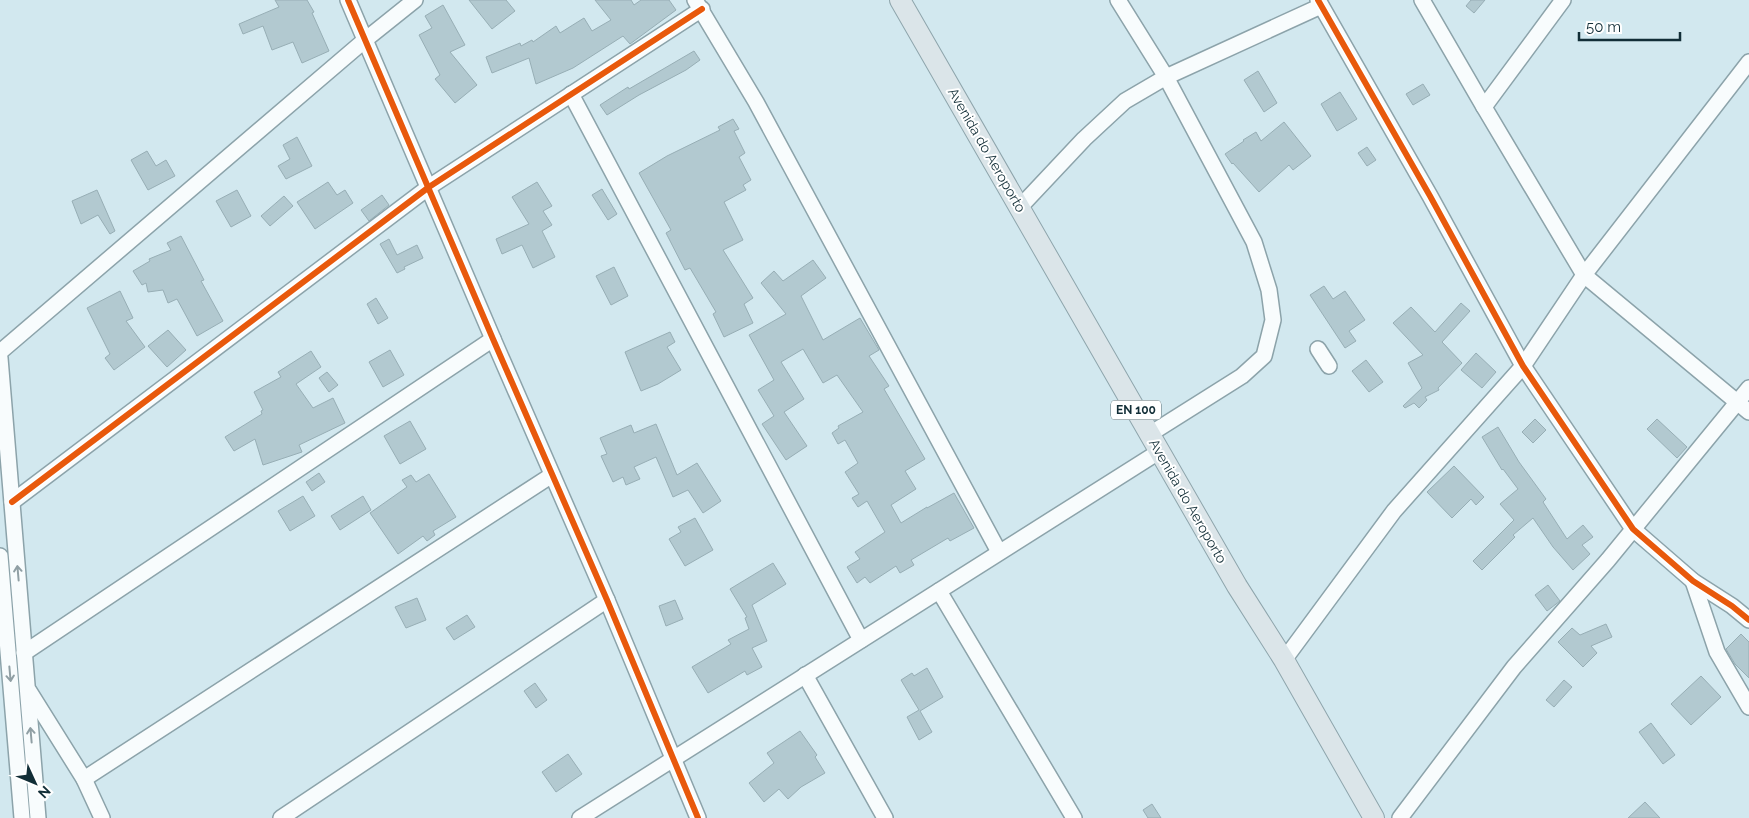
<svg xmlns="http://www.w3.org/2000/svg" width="1749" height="818" font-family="Raleway,sans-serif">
<rect width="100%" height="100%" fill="#d2e8ef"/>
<g fill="#b2c9d0" stroke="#97aeb5">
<path d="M 275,0 L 307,0 L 314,12 L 312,13 L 329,51 L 302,63 L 293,42 L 272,50 L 263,26 L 243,34 L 239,24 L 279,7 Z"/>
<path d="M 469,0 L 506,0 L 515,11 L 492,29 Z"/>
<path d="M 595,0 L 631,0 L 634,5 L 641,0 L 669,0 L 676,10 L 630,44 L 623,36 L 573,68 L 536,84 L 529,58 L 492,73 L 486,57 L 520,43 L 521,46 L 532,40 L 533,42 L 556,26 L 560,33 L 584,18 L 592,31 L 611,20 Z"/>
<path d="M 1471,0 L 1485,0 L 1474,13 L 1466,6 Z"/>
<path d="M 443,5 L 465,45 L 450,52 L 477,85 L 455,103 L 435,79 L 440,75 L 419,35 L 432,28 L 425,16 Z"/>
<path d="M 694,51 L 700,60 L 686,70 L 639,95 L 607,115 L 600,105 L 628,87 L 629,89 Z"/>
<path d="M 1258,71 L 1277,103 L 1264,112 L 1244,80 Z"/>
<path d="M 1423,84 L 1430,95 L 1413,105 L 1406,94 Z"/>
<path d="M 1340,92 L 1357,119 L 1337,131 L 1321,104 Z"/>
<path d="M 733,119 L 739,129 L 734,131 L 745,153 L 739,157 L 751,180 L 743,185 L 746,190 L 724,202 L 743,240 L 723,250 L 753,298 L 744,304 L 753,323 L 724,337 L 713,314 L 716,312 L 690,268 L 685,270 L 666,233 L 671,230 L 639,173 L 667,156 L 720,130 L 718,127 Z"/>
<path d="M 1284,122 L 1311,156 L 1293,170 L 1289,165 L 1259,192 L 1233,163 L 1232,164 L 1225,154 L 1244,141 L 1243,140 L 1256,132 L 1261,141 Z"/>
<path d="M 297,137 L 312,166 L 286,179 L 278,166 L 290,159 L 283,145 Z"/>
<path d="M 1367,147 L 1376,160 L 1367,166 L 1358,153 Z"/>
<path d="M 147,151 L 156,166 L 166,160 L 175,176 L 148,190 L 131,160 Z"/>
<path d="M 328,182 L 337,195 L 345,190 L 353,203 L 315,229 L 297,202 Z"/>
<path d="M 537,182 L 552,206 L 543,211 L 552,225 L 542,231 L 555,257 L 533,268 L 522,245 L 502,254 L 496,239 L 529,224 L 512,197 Z"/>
<path d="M 602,189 L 617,214 L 608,220 L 592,195 Z"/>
<path d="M 97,190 L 115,231 L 110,234 L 98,215 L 81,224 L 72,201 Z"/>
<path d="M 237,190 L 251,216 L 231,227 L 216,201 Z"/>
<path d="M 382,195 L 389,205 L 369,221 L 361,210 Z"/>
<path d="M 284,196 L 293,206 L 270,226 L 261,216 Z"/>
<path d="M 181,236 L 204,280 L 201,281 L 223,321 L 197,336 L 177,299 L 168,303 L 163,290 L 148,292 L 146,283 L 142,285 L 133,271 L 150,261 L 149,259 L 171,250 L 167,243 Z"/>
<path d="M 389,239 L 397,255 L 417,245 L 423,258 L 404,267 L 405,269 L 397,273 L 380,244 Z"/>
<path d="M 813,260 L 826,278 L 801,296 L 823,340 L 860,318 L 879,350 L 869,356 L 889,386 L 884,389 L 925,459 L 905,471 L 916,489 L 891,505 L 901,523 L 927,507 L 927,508 L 954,493 L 974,528 L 950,541 L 948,538 L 911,560 L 914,565 L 900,573 L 896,566 L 870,583 L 865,577 L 857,583 L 847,567 L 860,559 L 855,552 L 885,532 L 867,501 L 858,507 L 852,498 L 859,494 L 845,472 L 858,463 L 845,440 L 838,444 L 832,433 L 839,428 L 838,426 L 863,412 L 837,375 L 823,383 L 803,349 L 781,362 L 804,399 L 784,412 L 807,446 L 786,460 L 762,424 L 774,416 L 758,390 L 774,380 L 749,335 L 786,314 L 761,283 L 774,271 L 783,281 Z"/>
<path d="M 614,267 L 628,296 L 611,305 L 596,276 Z"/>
<path d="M 1324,286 L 1333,299 L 1345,291 L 1365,320 L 1349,331 L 1356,341 L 1345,348 L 1310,295 Z"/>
<path d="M 120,291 L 133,318 L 126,321 L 145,347 L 114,370 L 105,358 L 110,354 L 87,308 Z"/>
<path d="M 376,298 L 388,318 L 378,324 L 367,304 Z"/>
<path d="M 1461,303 L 1470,311 L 1442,342 L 1462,363 L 1438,388 L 1439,390 L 1425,397 L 1427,400 L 1419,408 L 1414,403 L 1405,408 L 1403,406 L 1422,388 L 1408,363 L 1423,355 L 1393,323 L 1411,307 L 1435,332 Z"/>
<path d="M 168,330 L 186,350 L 167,367 L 148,346 Z"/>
<path d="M 670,332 L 675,342 L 667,347 L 681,370 L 658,384 L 641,391 L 625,352 Z"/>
<path d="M 390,350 L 404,375 L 383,387 L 369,362 Z"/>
<path d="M 311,351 L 321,367 L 296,384 L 313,408 L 333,398 L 345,423 L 299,445 L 302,452 L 263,465 L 255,439 L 234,451 L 225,437 L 262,414 L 261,411 L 263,410 L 254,392 L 281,377 L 278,372 Z"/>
<path d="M 1476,353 L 1496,372 L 1482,388 L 1461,370 Z"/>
<path d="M 1366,360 L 1383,382 L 1369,392 L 1352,371 Z"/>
<path d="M 327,372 L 338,385 L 329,392 L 319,378 Z"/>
<path d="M 1535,419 L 1546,430 L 1533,443 L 1522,432 Z"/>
<path d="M 1657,419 L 1687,447 L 1677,458 L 1647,429 Z"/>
<path d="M 410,421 L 426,449 L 400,464 L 384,436 Z"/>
<path d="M 656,424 L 677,475 L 697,463 L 721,501 L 703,513 L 688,490 L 673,497 L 656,457 L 634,467 L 640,479 L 626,485 L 623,477 L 613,482 L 601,456 L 607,454 L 600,438 L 631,425 L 634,433 Z"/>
<path d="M 1498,427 L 1519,462 L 1546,499 L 1543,502 L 1567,539 L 1583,525 L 1593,537 L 1582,545 L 1590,554 L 1573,570 L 1553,547 L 1533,518 L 1513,535 L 1515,537 L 1482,570 L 1473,561 L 1514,520 L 1500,504 L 1518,489 L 1503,469 L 1502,470 L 1482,437 Z"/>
<path d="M 1454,466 L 1484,497 L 1476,505 L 1471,499 L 1452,518 L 1427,492 Z"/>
<path d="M 319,473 L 325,482 L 312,491 L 306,482 Z"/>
<path d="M 429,474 L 456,517 L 433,531 L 435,535 L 427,541 L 423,536 L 398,554 L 370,513 L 407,487 L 402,480 L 411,475 L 416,482 Z"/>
<path d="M 303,496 L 315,516 L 290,531 L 278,511 Z"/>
<path d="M 363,496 L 371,510 L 340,530 L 331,516 Z"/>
<path d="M 695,518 L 713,550 L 685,566 L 669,539 L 681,532 L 678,527 Z"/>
<path d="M 773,563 L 786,584 L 752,605 L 767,641 L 752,648 L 762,667 L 747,675 L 745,671 L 708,693 L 692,667 L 731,644 L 728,640 L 749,629 L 745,618 L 747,617 L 730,589 Z"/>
<path d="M 1548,585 L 1560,601 L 1547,611 L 1535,595 Z"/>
<path d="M 417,598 L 426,620 L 406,628 L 395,607 Z"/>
<path d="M 675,600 L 683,619 L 666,626 L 659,606 Z"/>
<path d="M 467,615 L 475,627 L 454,640 L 446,628 Z"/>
<path d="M 1606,624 L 1612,637 L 1591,646 L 1597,653 L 1583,667 L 1558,642 L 1572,628 L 1580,635 Z"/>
<path d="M 1741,634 L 1749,642 L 1749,678 L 1735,664 L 1726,649 Z"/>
<path d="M 927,668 L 943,697 L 920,711 L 932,732 L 919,740 L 907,717 L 919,710 L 901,680 L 912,673 L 914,676 Z"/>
<path d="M 1701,676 L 1721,697 L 1691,725 L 1671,704 Z"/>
<path d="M 1564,680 L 1572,687 L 1554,707 L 1546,700 Z"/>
<path d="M 535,683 L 547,700 L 536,708 L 524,691 Z"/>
<path d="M 1651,723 L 1675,755 L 1663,764 L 1639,732 Z"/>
<path d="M 800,731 L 817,755 L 815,757 L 825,773 L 801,787 L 788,799 L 779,789 L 764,802 L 749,783 L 774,763 L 767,753 Z"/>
<path d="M 568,754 L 582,774 L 556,792 L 542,772 Z"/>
<path d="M 1645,802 L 1660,818 L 1628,818 Z"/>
<path d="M 1152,804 L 1161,818 L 1148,818 L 1143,810 Z"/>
</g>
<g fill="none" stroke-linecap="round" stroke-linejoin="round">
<defs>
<g id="minor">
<path d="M 348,0 L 493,339 L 607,600 L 698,818"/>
<path d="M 695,0 L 756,102 L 999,552"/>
<path d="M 1118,0 L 1166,77 L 1254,242 L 1269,290 L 1273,320 L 1264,356 L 1242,376 L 1150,434"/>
<path d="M 1318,0 L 1430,196 L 1523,366 L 1633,529 L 1693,581 L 1732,606 L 1749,620"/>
<path d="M 1422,0 L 1484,107"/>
<path d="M 1563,0 L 1484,107 L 1584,275 L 1749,412"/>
<path d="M 571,94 L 861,640"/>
<path d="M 1020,207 L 1084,139 L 1125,101 L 1166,77 L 1321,6"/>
<path d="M 1318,349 L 1329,366"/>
<path d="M 0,352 L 365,40 L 415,0"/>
<path d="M 0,358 L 38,818"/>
<path d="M 12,502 L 429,187 L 702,9"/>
<path d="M 0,556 L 22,818"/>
<path d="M 1693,581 L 1717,652 L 1749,707"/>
<path d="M 939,591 L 1074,818"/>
<path d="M 24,653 L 493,339"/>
<path d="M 1284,660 L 1394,511 L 1523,366 L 1584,275 L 1749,62"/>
<path d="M 805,675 L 885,818"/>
<path d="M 29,691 L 84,779 L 102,818"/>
<path d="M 84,779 L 552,475"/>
<path d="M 281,818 L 607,600"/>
<path d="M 580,818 L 1160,451"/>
<path d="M 1400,818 L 1514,667 L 1608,560 L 1749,388"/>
</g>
<path id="major" d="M 900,0 L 1237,586 L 1284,660 L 1374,818"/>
</defs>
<use href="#minor" stroke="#8ca3aa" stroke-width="18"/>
<use href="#major" stroke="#8ea5ac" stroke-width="22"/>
<use href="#minor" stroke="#f8fcfd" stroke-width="15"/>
<use href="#major" stroke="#dbe5e9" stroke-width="20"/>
<defs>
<g id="cycleway">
<path d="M 348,0 L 493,339 L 607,600 L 698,818"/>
<path d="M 1318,0 L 1430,196 L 1523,366 L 1633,529 L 1693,581 L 1732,606 L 1749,620"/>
<path d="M 12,502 L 429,187 L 702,9"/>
</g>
</defs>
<use href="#cycleway" stroke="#fff" stroke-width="9"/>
<use href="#cycleway" stroke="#e8590c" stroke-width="6"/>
</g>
<defs><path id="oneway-shaft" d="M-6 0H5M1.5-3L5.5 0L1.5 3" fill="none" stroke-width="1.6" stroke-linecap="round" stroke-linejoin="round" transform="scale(1.25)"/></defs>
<g stroke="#909fa4">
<use href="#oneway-shaft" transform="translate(18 573) rotate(-95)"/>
<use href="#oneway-shaft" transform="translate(10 674) rotate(85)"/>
<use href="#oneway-shaft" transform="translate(31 735) rotate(-95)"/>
</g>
<g text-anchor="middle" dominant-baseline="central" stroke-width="4" stroke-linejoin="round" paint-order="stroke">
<rect fill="#fff" stroke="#596d73" stroke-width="1" x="1111" y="400.5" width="50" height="19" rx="4"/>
<g font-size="12" font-weight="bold" fill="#122e37">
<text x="1136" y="410">EN 100</text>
</g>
<g font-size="14" fill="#122e37" stroke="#fff">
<text transform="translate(987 150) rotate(60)">Avenida do Aeroporto</text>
<text transform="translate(1188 501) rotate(60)">Avenida do Aeroporto</text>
</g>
</g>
<g transform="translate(35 783) rotate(134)" stroke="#ffffff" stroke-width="4" paint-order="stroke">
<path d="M0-4L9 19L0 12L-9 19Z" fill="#122e37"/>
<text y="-8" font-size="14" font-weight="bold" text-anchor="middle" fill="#122e37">N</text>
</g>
<path d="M1579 32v8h101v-8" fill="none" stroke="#122e37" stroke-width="2.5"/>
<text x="1586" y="32" font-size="15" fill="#122e37" stroke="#ffffff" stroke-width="4" paint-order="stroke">50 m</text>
</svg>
